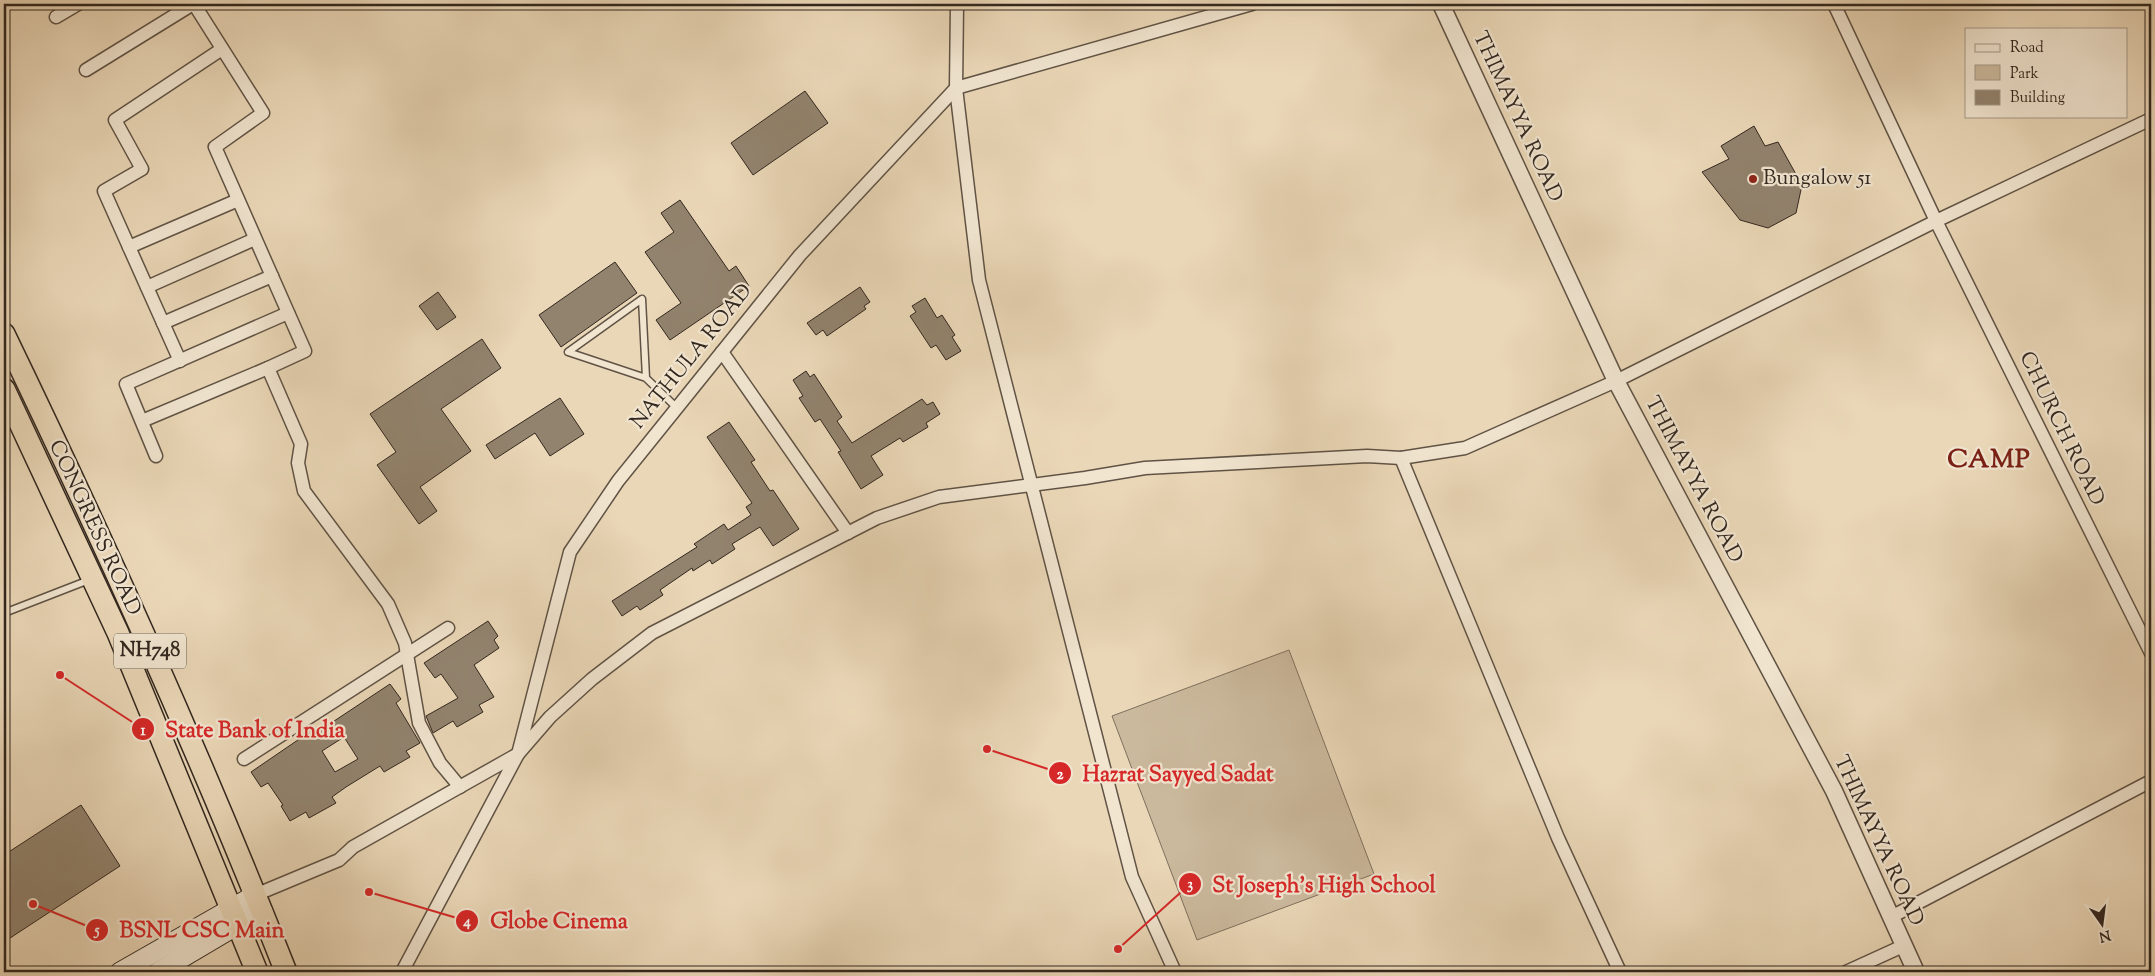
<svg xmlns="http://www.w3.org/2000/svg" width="2155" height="976" font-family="'Sorts Mill Goudy',serif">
<rect width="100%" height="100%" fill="#ead7b7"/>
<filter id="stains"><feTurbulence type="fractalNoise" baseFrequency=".004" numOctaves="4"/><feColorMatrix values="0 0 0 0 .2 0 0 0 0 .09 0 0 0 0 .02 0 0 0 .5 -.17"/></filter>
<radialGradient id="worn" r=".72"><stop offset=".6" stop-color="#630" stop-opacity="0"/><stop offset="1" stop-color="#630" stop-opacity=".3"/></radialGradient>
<path fill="#cbb99d" stroke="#7e705e" d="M 1289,650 L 1374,874 L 1197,940 L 1112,716 Z"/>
<g fill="#92836e" stroke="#32271f" fill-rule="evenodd">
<path d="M 805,91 L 828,123 L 753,175 L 731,143 Z"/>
<path d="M 1754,126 L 1765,146 L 1778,142 L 1802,185 L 1796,213 L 1768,228 L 1740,220 L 1702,172 L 1729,159 L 1721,146 Z"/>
<path d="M 680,200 L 729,271 L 736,266 L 749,286 L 670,340 L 656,320 L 681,303 L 645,252 L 674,232 L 661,213 Z"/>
<path d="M 615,262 L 637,293 L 561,347 L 539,315 Z"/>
<path d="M 860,287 L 870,302 L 864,306 L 866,309 L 827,336 L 823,330 L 816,335 L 807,323 Z"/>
<path d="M 438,292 L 456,317 L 437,330 L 419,306 Z"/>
<path d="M 925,298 L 937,318 L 942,315 L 955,335 L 952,337 L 961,351 L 946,360 L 936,345 L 931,348 L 910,316 L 916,312 L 912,306 Z"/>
<path d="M 482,339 L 501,368 L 441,409 L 471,451 L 420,487 L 437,511 L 419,524 L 377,465 L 396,452 L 370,414 Z"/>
<path d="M 806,371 L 810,377 L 814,374 L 842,417 L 837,421 L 852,443 L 922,399 L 927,405 L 933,402 L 940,414 L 926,423 L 928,427 L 903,442 L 900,438 L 871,456 L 883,475 L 861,489 L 838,452 L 841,451 L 820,419 L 815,422 L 799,398 L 803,396 L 793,380 Z"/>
<path d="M 560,398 L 584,434 L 550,456 L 535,433 L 495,459 L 486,445 Z"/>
<path d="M 729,422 L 755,460 L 751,462 L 770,491 L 773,490 L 799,529 L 773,546 L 760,527 L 732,544 L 735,549 L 712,564 L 710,560 L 693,571 L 692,568 L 660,590 L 663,595 L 640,610 L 637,606 L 622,616 L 612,601 L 697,547 L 694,544 L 724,524 L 728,530 L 751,515 L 746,507 L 752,503 L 707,437 Z"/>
<path d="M 488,621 L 498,636 L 494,640 L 499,648 L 474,665 L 494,697 L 479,705 L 483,712 L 457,727 L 453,721 L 433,733 L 426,716 L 458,698 L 441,674 L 435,678 L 424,663 Z"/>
<path d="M 390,684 L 401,699 L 396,703 L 420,743 L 406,751 L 410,757 L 384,772 L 380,766 L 346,787 L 332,797 L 336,803 L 309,818 L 306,812 L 290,821 L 281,806 L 283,805 L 268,783 L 261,787 L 251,772 L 314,729 L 316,733 ZM 344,737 L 358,759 L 335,772 L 322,751 Z"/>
<path d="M 81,805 L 120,866 L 4,942 L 4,855 Z"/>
</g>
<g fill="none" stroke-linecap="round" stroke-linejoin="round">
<defs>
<g id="service">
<path d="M 646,378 L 568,352 L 642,299 L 646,378 L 677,408"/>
<path d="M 4,613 L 89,580"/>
</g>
<g id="minor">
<path d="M 194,4 L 263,113 L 215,147 L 305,351 L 268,368"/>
<path d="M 957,4 L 956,88 L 979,280 L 1132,877 L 1175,972"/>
<path d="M 1834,4 L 1936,221 L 2151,653"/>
<path d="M 56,17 L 78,4"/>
<path d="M 86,70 L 193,4"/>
<path d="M 129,247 L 104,191 L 142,169 L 115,120 L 222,49"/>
<path d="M 147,287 L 255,239"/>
<path d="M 163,323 L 272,276"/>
<path d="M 722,352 L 848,533"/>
<path d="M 180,361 L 129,247 L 238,200"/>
<path d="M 142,421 L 268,368 L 301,444 L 298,463 L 304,491 L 388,604 L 405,643 L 419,723 L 440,763 L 460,787"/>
<path d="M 156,456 L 126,384 L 288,313"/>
<path d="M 1401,458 L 1558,838 L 1620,972"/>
<path d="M 244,759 L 448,628"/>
<path d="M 255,895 L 339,860 L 353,847 L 518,754 L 550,717 L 592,679 L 652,633 L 877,518 L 939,497 L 1085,478 L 1145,468 L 1367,456 L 1401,458 L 1465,448 L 1616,381 L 1936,221 L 2151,119"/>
<path d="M 1891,917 L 2151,781"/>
<path d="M 402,972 L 518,754 L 570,552 L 618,481 L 800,255 L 956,88 L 1252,4"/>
<path d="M 1846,972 L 1903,946"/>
</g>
<path id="tertiary" d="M 1441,4 L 1616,381 L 1834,791 L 1916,972"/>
<g id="secondary">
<path d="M 120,972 L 255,895"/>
<path d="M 158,972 L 239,924 L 263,912"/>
</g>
<g id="trunk">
<path d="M 4,334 C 105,543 201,756 286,972"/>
<path d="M 4,389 L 118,633 L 257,972"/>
</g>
</defs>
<use href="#service" stroke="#605345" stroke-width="9"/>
<use href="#minor" stroke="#605345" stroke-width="15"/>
<use href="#tertiary" stroke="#605345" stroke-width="19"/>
<use href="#secondary" stroke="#32271f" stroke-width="21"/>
<use href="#trunk" stroke="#32271f" stroke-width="24"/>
<use href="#service" stroke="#f1e5d0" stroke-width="6"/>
<use href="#minor" stroke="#f1e5d0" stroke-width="12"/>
<use href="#tertiary" stroke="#f1e5d0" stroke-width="16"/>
<use href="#secondary" stroke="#f1e5d0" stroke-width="19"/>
<use href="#trunk" stroke="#ead7b7" stroke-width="21"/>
</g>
<circle fill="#8f2418" stroke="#f1e5d0" stroke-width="2" cx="1753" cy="179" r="5"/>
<g text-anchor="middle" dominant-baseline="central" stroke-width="4.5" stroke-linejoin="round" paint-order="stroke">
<rect fill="#f1e5d0" stroke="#6b6054" stroke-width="1" x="114" y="633.5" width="72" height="35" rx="4"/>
<g font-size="20" font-weight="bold" fill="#32271f">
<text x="150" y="651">NH748</text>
</g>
<g font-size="21" fill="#32271f" stroke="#f1e5d0">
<text transform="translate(1517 117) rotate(65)">THIMAYYA ROAD</text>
<text transform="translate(692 357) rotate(-51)">NATHULA ROAD</text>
<text transform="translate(2061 429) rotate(64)">CHURCH ROAD</text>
<text transform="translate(1693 480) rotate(62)">THIMAYYA ROAD</text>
<text transform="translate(94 528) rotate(65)">CONGRESS ROAD</text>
<text transform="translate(1878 841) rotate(65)">THIMAYYA ROAD</text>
</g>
<g font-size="21" fill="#32271f" stroke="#f1e5d0" text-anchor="start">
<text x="1763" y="179">Bungalow 51</text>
</g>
<g font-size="26" font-weight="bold" letter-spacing="1" fill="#7a1f14" stroke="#f1e5d0">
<text x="1989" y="460">CAMP</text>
</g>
</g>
<path fill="none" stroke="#d62828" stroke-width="2" d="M60 675L143 729M987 749L1060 773M1118 949L1190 884M369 892L467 921M33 904L97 930"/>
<g fill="#d62828" stroke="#f1e5d0" stroke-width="2">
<circle cx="60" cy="675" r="5"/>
<circle cx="987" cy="749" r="5"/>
<circle cx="1118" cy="949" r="5"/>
<circle cx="369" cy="892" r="5"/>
<circle cx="33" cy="904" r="5"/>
<circle cx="143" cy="729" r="12"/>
<circle cx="1060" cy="773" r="12"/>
<circle cx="1190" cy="884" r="12"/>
<circle cx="467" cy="921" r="12"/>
<circle cx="97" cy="930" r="12"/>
</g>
<g font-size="15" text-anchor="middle" font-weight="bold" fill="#fff">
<text x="143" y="735">1</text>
<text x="1060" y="779">2</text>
<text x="1190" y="889">3</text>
<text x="467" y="926">4</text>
<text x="97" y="935">5</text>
</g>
<g font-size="22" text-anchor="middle" font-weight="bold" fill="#d62828" stroke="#f1e5d0" stroke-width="4.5" stroke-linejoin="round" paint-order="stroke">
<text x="255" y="737">State Bank of India</text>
<text x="1178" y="781">Hazrat Sayyed Sadat</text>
<text x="1324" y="892">St Joseph's High School</text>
<text x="559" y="928">Globe Cinema</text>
<text x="202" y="937">BSNL CSC Main</text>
</g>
<rect width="2155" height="976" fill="none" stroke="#ead7b7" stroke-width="20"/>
<rect x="5" y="5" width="2145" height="966" fill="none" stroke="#32271f" stroke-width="2.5"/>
<rect x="10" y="10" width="2135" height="956" fill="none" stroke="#32271f"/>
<rect x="1965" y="28" width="162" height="90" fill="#f1e5d0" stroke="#a59989"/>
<rect x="1975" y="44" width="25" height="8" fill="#f1e5d0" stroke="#a59989"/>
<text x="2010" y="52" font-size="15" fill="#32271f">Road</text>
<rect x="1975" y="65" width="25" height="15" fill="#cbb99d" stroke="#a59989"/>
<text x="2010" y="78" font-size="15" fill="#32271f">Park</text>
<rect x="1975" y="90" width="25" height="15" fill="#92836e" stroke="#a59989"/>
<text x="2010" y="102" font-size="15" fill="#32271f">Building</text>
<g transform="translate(2102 924) rotate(166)" stroke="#f1e5d0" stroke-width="4" paint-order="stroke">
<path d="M0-4L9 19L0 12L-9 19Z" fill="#32271f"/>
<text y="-8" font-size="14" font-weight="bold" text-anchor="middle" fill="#32271f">N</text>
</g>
<rect width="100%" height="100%" filter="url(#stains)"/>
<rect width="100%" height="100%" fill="url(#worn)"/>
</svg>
